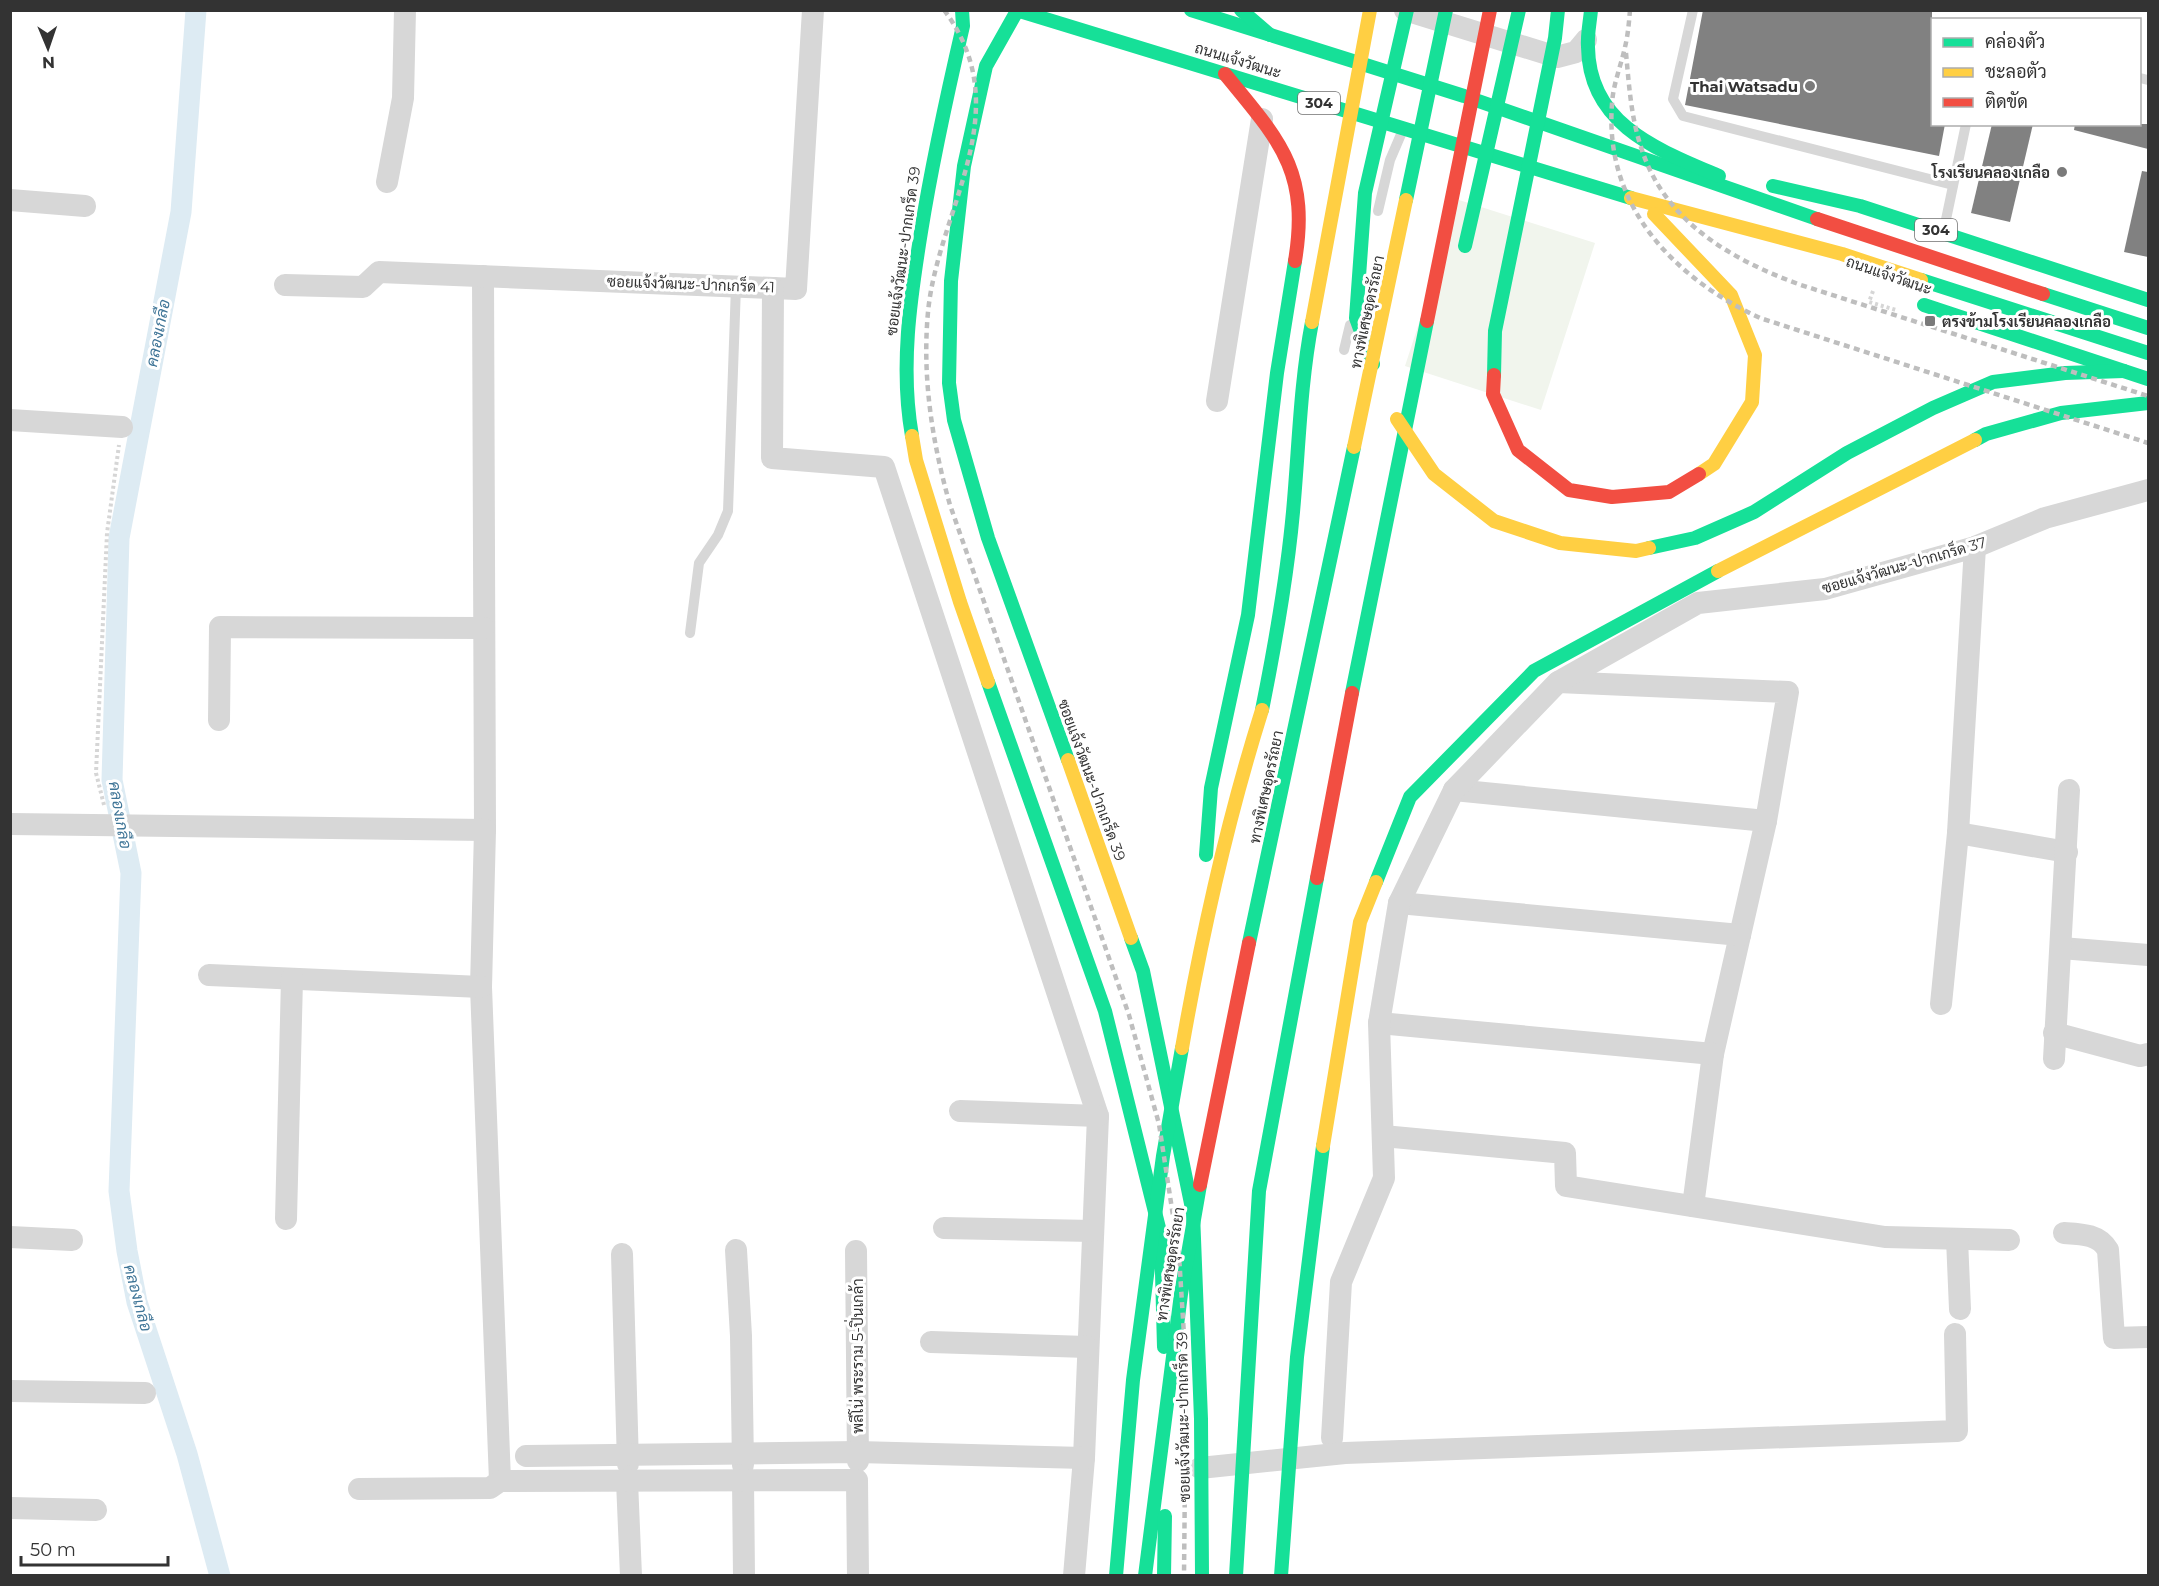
<svg xmlns="http://www.w3.org/2000/svg" width="2159" height="1586" font-family="Montserrat,Sarabun,sans-serif">
<rect width="100%" height="100%" fill="#fff"/>
<path fill="#f1f5ed" d="M 1459,200 L 1595,243 L 1541,410 L 1405,366 Z"/>
<g fill="none" stroke-linecap="round" stroke-linejoin="round">
<path stroke="#ddebf3" stroke-width="21" d="M 196,10 L 181,212 L 119,538 L 112,780 L 131,873 L 119,1191 L 127,1251 L 137,1302 L 187,1454 L 220,1576"/>
</g>
<g fill="#818181">
<path d="M 1703,10 L 1932,10 L 1932,124 L 1945,124 L 1939,156 L 1685,105 Z"/>
<path d="M 1992,124 L 2033,124 L 2010,222 L 1971,213 Z"/>
<path d="M 2075,124 L 2148,124 L 2148,149 L 2074,130 Z"/>
<path d="M 2142,171 L 2148,172 L 2148,257 L 2124,252 Z"/>
</g>
<g fill="none" stroke-linecap="round" stroke-linejoin="round">
<g stroke="#d6d6d6" stroke-width="4" stroke-dasharray="3 3" stroke-linecap="butt">
<path d="M 1873,291 L 1869,302 L 1896,310"/>
<path d="M 104,805 L 96,773 L 107,533 L 119,445"/>
</g>
<g stroke="#d7d7d7" stroke-width="10">
<path d="M 1693,10 L 1673,99 L 1683,116 L 1953,185"/>
<path d="M 2140,78 L 2148,80"/>
<path d="M 1378,211 L 1390,160 L 1402,132"/>
<path d="M 1944,229 L 1966,124"/>
<path d="M 1344,350 L 1350,325"/>
<path d="M 690,633 L 699,563 L 718,535 L 728,511 L 736,286"/>
</g>
<g stroke="#d7d7d7" stroke-width="22">
<path d="M 1405,10 L 1557,57 L 1576,52 L 1586,40"/>
<path d="M 387,182 L 403,98 L 405,10"/>
<path d="M 10,200 L 85,206"/>
<path d="M 483,276 L 485,830 L 481,987 L 500,1481"/>
<path d="M 285,285 L 363,287 L 379,272 L 796,289 L 813,10"/>
<path d="M 773,288 L 772,458 L 884,467 L 1098,1116 L 1084,1458 L 1074,1576"/>
<path d="M 1217,401 L 1262,119"/>
<path d="M 10,420 L 122,427"/>
<path d="M 1558,682 L 1788,692 L 1766,821 L 1713,1054 L 1693,1206"/>
<path d="M 219,720 L 220,627 L 484,628"/>
<path d="M 1454,790 L 1766,821"/>
<path d="M 10,824 L 485,830"/>
<path d="M 1958,833 L 2067,852"/>
<path d="M 1399,903 L 1740,935"/>
<path d="M 2061,948 L 2148,955"/>
<path d="M 209,975 L 481,987"/>
<path d="M 1941,1004 L 1958,833 L 1975,547"/>
<path d="M 1379,1023 L 1713,1054"/>
<path d="M 2054,1033 L 2140,1056 L 2148,1054"/>
<path d="M 2054,1059 L 2069,790"/>
<path d="M 960,1111 L 1098,1116"/>
<path d="M 1383,1136 L 1565,1153 L 1566,1186 L 1885,1237 L 2009,1240"/>
<path d="M 286,1219 L 292,979"/>
<path d="M 944,1228 L 1093,1231"/>
<path d="M 2064,1233 C 2081,1234 2099,1234 2108,1250 L 2114,1338 L 2148,1337"/>
<path d="M 10,1237 L 72,1240"/>
<path d="M 1957,1239 L 1960,1309"/>
<path d="M 736,1250 L 741,1336 L 743,1465"/>
<path d="M 856,1251 L 858,1461"/>
<path d="M 622,1254 L 628,1464"/>
<path d="M 931,1342 L 1087,1347"/>
<path d="M 10,1391 L 145,1393"/>
<path d="M 1332,1438 L 1341,1282 L 1384,1178 L 1379,1023 L 1399,903 L 1454,790 L 1558,682 L 1698,603 L 1825,589 L 1975,547 L 2045,518 L 2148,490"/>
<path d="M 526,1456 L 858,1452 L 1084,1458"/>
<path d="M 1200,1468 L 1345,1453 L 1957,1431 L 1955,1334"/>
<path d="M 743,1480 L 744,1576"/>
<path d="M 627,1481 L 631,1576"/>
<path d="M 359,1489 L 490,1488 L 500,1481 L 857,1480 L 858,1576"/>
<path d="M 10,1508 L 96,1510"/>
</g>
<g stroke="#16e098" stroke-width="14">
<path d="M 1016,10 L 1631,198"/>
<path d="M 1191,10 L 1464,96 L 1817,219"/>
<path d="M 1241,10 L 1270,35"/>
<path d="M 1591,10 C 1590,22 1587,35 1588,47 C 1589,125 1658,150 1719,176"/>
<path d="M 1017,11 L 986,66 L 964,166 L 951,281 L 949,383 L 954,420 L 988,538 L 1068,760"/>
<path d="M 1773,186 L 1860,206 L 2148,300"/>
<path d="M 1406,200 L 1446,10"/>
<path d="M 1465,246 L 1519,10"/>
<path d="M 1921,280 L 2148,353"/>
<path d="M 2043,294 L 2148,328"/>
<path d="M 1924,305 L 2148,379"/>
<path d="M 1373,364 L 1356,318 L 1365,193 L 1407,10"/>
<path d="M 1494,375 L 1495,331 L 1555,38 L 1558,10"/>
<path d="M 912,436 C 900,368 910,300 921,232 C 932,163 947,95 963,26 L 962,10"/>
<path d="M 1975,440 L 1986,434 L 2061,413 L 2148,403"/>
<path d="M 1649,548 L 1695,538 L 1754,512 L 1847,453 L 1933,408 L 1993,382 L 2065,373 L 2124,371"/>
<path d="M 988,682 L 1105,1011 L 1161,1236 L 1164,1347"/>
<path d="M 1352,693 L 1427,321"/>
<path d="M 1262,710 C 1275,645 1287,578 1293,512 C 1299,447 1300,385 1312,322"/>
<path d="M 1206,855 L 1211,788 L 1248,615 L 1277,373 L 1295,261"/>
<path d="M 1376,882 L 1410,797 L 1534,671 L 1718,571"/>
<path d="M 1131,938 L 1143,971 L 1193,1213 L 1201,1419 L 1202,1576"/>
<path d="M 1249,943 L 1354,447"/>
<path d="M 1116,1576 L 1133,1380 L 1163,1156 L 1182,1048"/>
<path d="M 1145,1576 L 1181,1294 L 1200,1185"/>
<path d="M 1164,1576 L 1165,1516"/>
<path d="M 1236,1576 L 1259,1191 L 1317,878"/>
<path d="M 1281,1576 L 1297,1357 L 1323,1146"/>
</g>
<g stroke="#ffcf43" stroke-width="14">
<path d="M 1631,198 L 1842,254 L 1921,280"/>
<path d="M 1654,214 L 1731,295 L 1755,355 L 1752,402 L 1714,464 L 1699,474"/>
<path d="M 1312,322 L 1370,10"/>
<path d="M 1397,419 L 1434,474 L 1494,521 L 1560,543 L 1636,551 L 1649,548"/>
<path d="M 912,436 L 916,460 L 960,602 L 988,682"/>
<path d="M 1354,447 L 1406,200"/>
<path d="M 1718,571 L 1975,440"/>
<path d="M 1068,760 L 1131,938"/>
<path d="M 1182,1048 C 1202,934 1227,821 1262,710"/>
<path d="M 1323,1146 L 1360,922 L 1376,882"/>
</g>
<g stroke="#f24e42" stroke-width="14">
<path d="M 1225,74 C 1279,140 1310,170 1295,261"/>
<path d="M 1817,219 L 2043,294"/>
<path d="M 1427,321 L 1490,10"/>
<path d="M 1494,375 L 1493,394 L 1518,450 L 1569,490 L 1612,497 L 1669,492 L 1699,474"/>
<path d="M 1317,878 L 1352,693"/>
<path d="M 1200,1185 L 1249,943"/>
</g>
<g stroke="#bebebe" stroke-width="4.5" stroke-dasharray="6 4.5" stroke-linecap="butt">
<path d="M 944,10 C 1020,111 938,208 928,312 C 922,377 932,442 950,505 L 1129,1015 L 1159,1124 L 1179,1255 L 1186,1367 L 1184,1576"/>
<path d="M 1630,10 C 1629,22 1628,35 1625,47 C 1621,66 1613,84 1612,104 C 1604,206 1674,278 1760,318 L 2148,443"/>
<path d="M 1626,53 C 1629,85 1631,117 1641,147 C 1664,222 1732,260 1801,285 L 2148,396"/>
</g>
</g>
<g fill="#7a7a7a" stroke="#fff" stroke-width="2">
<circle cx="1810" cy="86" r="6"/>
<circle cx="2062" cy="172" r="6"/>
<rect x="1924" y="315" width="12" height="12" rx="3"/>
</g>
<g text-anchor="middle" dominant-baseline="central" stroke-width="6" stroke-linejoin="round" paint-order="stroke">
<g fill="#fff" stroke="#707070" stroke-width="1.5">
<rect x="1298" y="92" width="42" height="22" rx="4.5"/>
<rect x="1915" y="219" width="42" height="22" rx="4.5"/>
</g>
<g font-size="14" font-weight="bold" fill="#333">
<text x="1319" y="103">304</text>
<text x="1936" y="230">304</text>
</g>
<g font-size="15" fill="#333" stroke="#fff">
<text transform="translate(1238 60) rotate(17)">ถนนแจ้งวัฒนะ</text>
<text transform="translate(903 251) rotate(-82)">ซอยแจ้งวัฒนะ-ปากเกร็ด 39</text>
<text transform="translate(1889 275) rotate(19)">ถนนแจ้งวัฒนะ</text>
<text transform="translate(691 284) rotate(2)">ซอยแจ้งวัฒนะ-ปากเกร็ด 41</text>
<text transform="translate(1367 312) rotate(-78)">ทางพิเศษอุดรรัถยา</text>
<text transform="translate(1904 565) rotate(-16)">ซอยแจ้งวัฒนะ-ปากเกร็ด 37</text>
<text transform="translate(1092 780) rotate(70)">ซอยแจ้งวัฒนะ-ปากเกร็ด 39</text>
<text transform="translate(1266 787) rotate(-78)">ทางพิเศษอุดรรัถยา</text>
<text transform="translate(1170 1264) rotate(-81)">ทางพิเศษอุดรรัถยา</text>
<text transform="translate(857 1356) rotate(-90)">พลีโน่ พระราม 5-ปิ่นเกล้า</text>
<text transform="translate(1183 1417) rotate(-91)">ซอยแจ้งวัฒนะ-ปากเกร็ด 39</text>
</g>
<g font-size="15" font-weight="bold" fill="#333" stroke="#fff" text-anchor="end">
<text x="1798" y="86">Thai Watsadu</text>
<text x="2050" y="172">โรงเรียนคลองเกลือ</text>
<text x="1942" y="321" text-anchor="start">ตรงข้ามโรงเรียนคลองเกลือ</text>
</g>
<g font-size="16" font-style="italic" fill="#3f7597" stroke="#fff">
<text transform="translate(158 333) rotate(-79)">คลองเกลือ</text>
<text transform="translate(120 815) rotate(80)">คลองเกลือ</text>
<text transform="translate(138 1298) rotate(75)">คลองเกลือ</text>
</g>
</g>
<rect width="2159" height="1586" fill="none" stroke="#333333" stroke-width="24"/>
<rect x="1931" y="18" width="210" height="108" fill="#ffffff" stroke="#adadad" stroke-width="1.5"/>
<rect x="1943" y="38" width="30" height="9" fill="#16e098" stroke="#adadad" stroke-width="1.5"/>
<text x="1985" y="48" font-size="18" fill="#333333">คล่องตัว</text>
<rect x="1943" y="68" width="30" height="9" fill="#ffcf43" stroke="#adadad" stroke-width="1.5"/>
<text x="1985" y="78" font-size="18" fill="#333333">ชะลอตัว</text>
<rect x="1943" y="98" width="30" height="9" fill="#f24e42" stroke="#adadad" stroke-width="1.5"/>
<text x="1985" y="108" font-size="18" fill="#333333">ติดขัด</text>
<g transform="translate(48 48) rotate(178)" stroke="#ffffff" stroke-width="4.5" paint-order="stroke">
<path d="M0-4.5L10 22L0 15L-10 22Z" fill="#333333"/>
<text y="-9" font-size="16" font-weight="bold" text-anchor="middle" fill="#333333">N</text>
</g>
<path d="M21 1556v9h147v-9" fill="none" stroke="#333333" stroke-width="3"/>
<text x="30" y="1556" font-size="18" fill="#333333" stroke="#ffffff" stroke-width="4.5" paint-order="stroke">50 m</text>
</svg>
